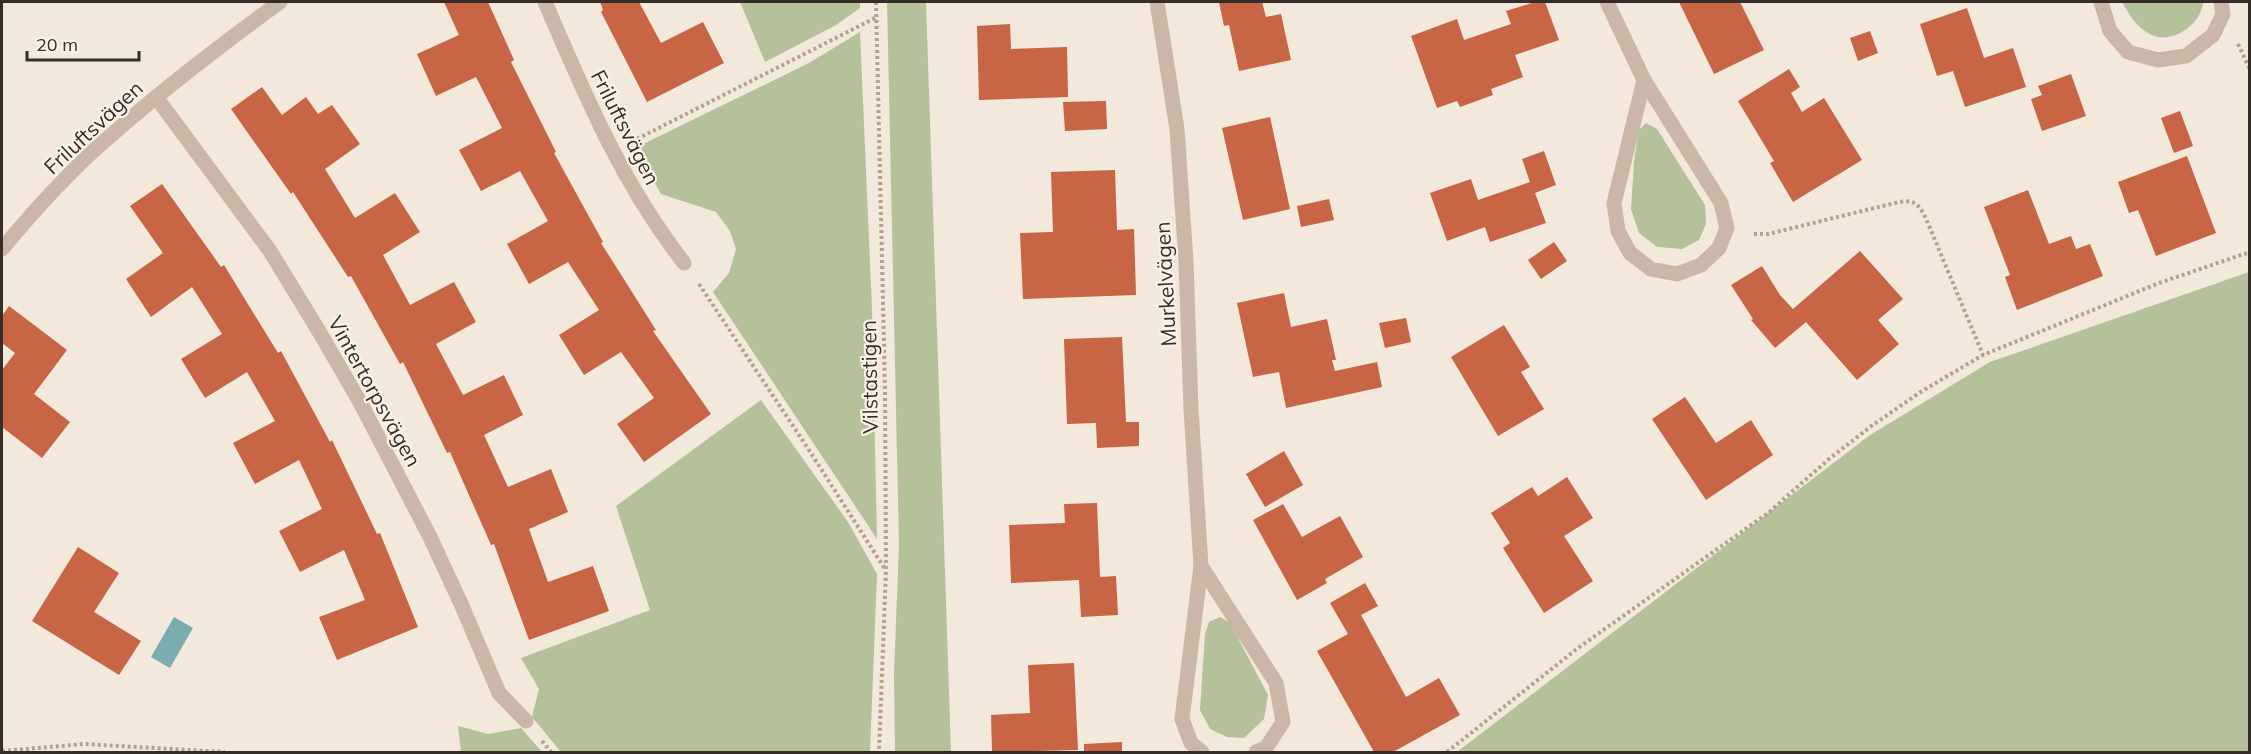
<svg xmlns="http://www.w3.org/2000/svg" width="2251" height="754" font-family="Mulish,sans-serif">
<rect width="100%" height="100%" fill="#f2e8db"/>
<g fill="#b4c19b">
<path d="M 740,2 L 860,2 L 860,8 L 836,25 L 765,62 Z"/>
<path d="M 887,2 L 926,2 L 951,752 L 895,752 L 894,673 L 899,544 Z"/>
<path d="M 2122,2 L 2203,2 C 2202,24 2171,46 2150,34 C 2136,27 2129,14 2122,2 Z"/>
<path d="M 860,32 L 872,310 L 877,539 L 713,292 L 729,273 L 736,249 L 730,231 L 716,212 L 661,194 L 635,148 L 809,63 Z"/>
<path d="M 1646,123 L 1657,129 L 1705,205 L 1706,224 L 1699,240 L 1682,249 L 1657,247 L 1639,233 L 1631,209 L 1634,161 L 1639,130 Z"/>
<path d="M 2249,272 L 2249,752 L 1457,752 L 1870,435 L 1990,362 Z"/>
<path d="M 761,400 L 848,522 L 877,574 L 870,752 L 561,752 L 532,717 L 539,689 L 521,658 L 650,610 L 616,506 Z"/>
<path d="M 1220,617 L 1230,623 L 1268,695 L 1264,719 L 1244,738 L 1227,737 L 1210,729 L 1200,710 L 1205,634 L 1209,622 Z"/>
<path d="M 458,726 L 488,734 L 521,728 L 542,752 L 461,752 Z"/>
</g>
<path fill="#7aadb0" d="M 174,617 L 193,628 L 170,668 L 151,657 Z"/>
<g fill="#c76544">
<path d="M 444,2 L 488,2 L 514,60 L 511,62 L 556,152 L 554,153 L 603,242 L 601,243 L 656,330 L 653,331 L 711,414 L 644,462 L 617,424 L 654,398 L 621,352 L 584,375 L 559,335 L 599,310 L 568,262 L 529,284 L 507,244 L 548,221 L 520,171 L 481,191 L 459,150 L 502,128 L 476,77 L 436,96 L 417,54 L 459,35 Z"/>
<path d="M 600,2 L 639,2 L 661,43 L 703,22 L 724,63 L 647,102 L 601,12 L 603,10 Z"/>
<path d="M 1219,2 L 1262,2 L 1266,17 L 1281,14 L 1291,60 L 1239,71 L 1229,25 L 1224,26 Z"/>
<path d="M 1535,2 L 1545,2 L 1559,40 L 1515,55 L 1523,77 L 1491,89 L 1493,95 L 1460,107 L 1457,101 L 1437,108 L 1411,36 L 1457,19 L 1464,40 L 1511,24 L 1506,11 Z"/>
<path d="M 1679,2 L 1740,2 L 1764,50 L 1714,74 Z"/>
<path d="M 1967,8 L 1984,58 L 2013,48 L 2026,87 L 1965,107 L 1953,71 L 1937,76 L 1920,24 Z"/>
<path d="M 1010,24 L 1011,49 L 1067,47 L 1068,97 L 979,100 L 977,26 Z"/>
<path d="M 1870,31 L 1878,53 L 1858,61 L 1850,38 Z"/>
<path d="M 1789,69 L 1800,87 L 1791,93 L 1802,112 L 1824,98 L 1862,160 L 1793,202 L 1770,163 L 1774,161 L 1738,101 Z"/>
<path d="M 2071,74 L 2086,116 L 2042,131 L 2031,99 L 2042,95 L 2038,86 Z"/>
<path d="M 262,87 L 282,115 L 306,97 L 318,114 L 332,105 L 360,144 L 325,169 L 355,218 L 395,193 L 420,232 L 383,255 L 410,305 L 454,282 L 476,322 L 436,344 L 463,395 L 504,375 L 523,415 L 484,435 L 508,487 L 551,469 L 568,512 L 529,529 L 548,582 L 593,566 L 609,611 L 529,640 L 494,544 L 491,545 L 450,452 L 447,453 L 403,362 L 400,364 L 351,276 L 348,277 L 293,192 L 291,194 L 231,109 Z"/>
<path d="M 1106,101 L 1107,129 L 1065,131 L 1063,102 Z"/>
<path d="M 2180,111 L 2193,146 L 2174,153 L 2161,118 Z"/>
<path d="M 1270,117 L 1290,209 L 1243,220 L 1222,128 Z"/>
<path d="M 1544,151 L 1556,185 L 1535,193 L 1546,223 L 1490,242 L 1485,227 L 1447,241 L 1430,193 L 1471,179 L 1478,200 L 1530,182 L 1522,159 Z"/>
<path d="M 2187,156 L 2216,233 L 2156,256 L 2138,210 L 2129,213 L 2118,182 Z"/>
<path d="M 1115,170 L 1117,230 L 1134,229 L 1136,295 L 1023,299 L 1020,233 L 1053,232 L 1051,172 Z"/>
<path d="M 162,184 L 221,267 L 224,265 L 278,353 L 281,351 L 330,442 L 332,440 L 377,534 L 380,533 L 418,627 L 337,660 L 319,617 L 365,600 L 344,550 L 300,572 L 279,531 L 322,509 L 299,460 L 255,484 L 233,443 L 275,421 L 247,372 L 205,398 L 181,359 L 222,334 L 192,287 L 151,317 L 126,279 L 163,253 L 130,206 Z"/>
<path d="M 2028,190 L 2049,244 L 2071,236 L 2076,249 L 2090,244 L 2103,276 L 2017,310 L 2005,277 L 2010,275 L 1984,207 Z"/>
<path d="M 1329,199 L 1334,220 L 1301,227 L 1297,206 Z"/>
<path d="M 1554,242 L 1567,261 L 1541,279 L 1528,260 Z"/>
<path d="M 1860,251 L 1903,299 L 1878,320 L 1899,344 L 1857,380 L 1806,322 L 1775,348 L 1751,320 L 1753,319 L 1731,285 L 1762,266 L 1780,295 L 1793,309 Z"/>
<path d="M 1284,293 L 1291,327 L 1327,319 L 1336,360 L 1332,360 L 1335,371 L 1377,362 L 1382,387 L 1286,408 L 1279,372 L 1253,377 L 1237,303 Z"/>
<path d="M 9,306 L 67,350 L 34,394 L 70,422 L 42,458 L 2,427 L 2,370 L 15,353 L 2,343 L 2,316 Z"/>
<path d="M 1406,318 L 1411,342 L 1385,348 L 1379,323 Z"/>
<path d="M 1504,325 L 1530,367 L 1521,372 L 1544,409 L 1498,436 L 1451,357 Z"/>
<path d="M 1122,337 L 1126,422 L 1139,422 L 1139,446 L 1097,448 L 1096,423 L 1067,424 L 1064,339 Z"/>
<path d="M 1685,397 L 1716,443 L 1751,420 L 1773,455 L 1706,500 L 1652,419 Z"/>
<path d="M 1284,451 L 1303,485 L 1265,507 L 1246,474 Z"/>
<path d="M 1567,477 L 1593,518 L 1564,536 L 1593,581 L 1544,613 L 1503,548 L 1510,543 L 1491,513 L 1532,487 L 1538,496 Z"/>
<path d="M 1097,503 L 1100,577 L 1116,576 L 1118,615 L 1081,617 L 1079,580 L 1011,583 L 1009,525 L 1065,523 L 1064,504 Z"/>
<path d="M 1283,504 L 1302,537 L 1340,516 L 1363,557 L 1325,579 L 1327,583 L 1297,600 L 1253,520 Z"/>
<path d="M 78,547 L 119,573 L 94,612 L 141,641 L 119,675 L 32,621 Z"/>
<path d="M 1365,583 L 1378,606 L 1361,615 L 1406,697 L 1439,678 L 1460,715 L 1393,752 L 1374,752 L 1317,651 L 1348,634 L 1330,603 Z"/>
<path d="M 1074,663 L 1078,750 L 992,752 L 991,715 L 1030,713 L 1028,665 Z"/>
<path d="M 1122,742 L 1122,752 L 1084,752 L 1084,744 Z"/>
</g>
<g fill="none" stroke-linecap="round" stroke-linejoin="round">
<g stroke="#b6a191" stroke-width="4" stroke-dasharray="3 3" stroke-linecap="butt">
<path d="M 876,2 L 885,388 L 886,570 L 879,752"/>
<path d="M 2238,44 L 2250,70"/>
<path d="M 637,139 L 877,17"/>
<path d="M 1754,234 L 1768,234 L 1899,202 C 1916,199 1920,206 1927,221 L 1983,355"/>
<path d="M 699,284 L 807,447 L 885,569"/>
<path d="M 542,741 L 551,752"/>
<path d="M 2,751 L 84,744 L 225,752"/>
<path d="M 1447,752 L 1578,648 L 1768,513 L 1829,459 L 1870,427 L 1922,391 L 1983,355 L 2159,283 L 2250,252"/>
</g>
<g stroke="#cab7a7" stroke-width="15">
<path d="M 545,2 C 585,95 621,182 684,263"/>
<path d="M 1157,2 L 1177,129 L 1186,262 L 1191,409 L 1201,566 L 1182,719 L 1191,743 L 1202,752"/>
<path d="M 1607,2 L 1644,80 L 1721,203 L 1727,228 L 1719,248 L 1701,265 L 1677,274 L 1651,269 L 1630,253 L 1618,231 L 1614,203 L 1644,80"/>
<path d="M 2101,2 L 2110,31 L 2128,52 L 2158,60 L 2186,56 L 2213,35 L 2223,14 L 2221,2"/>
<path d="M 156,97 L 270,251 L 320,333 L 361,404 L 430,537 L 462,606 L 499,693 L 526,721"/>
<path d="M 2,249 C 32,213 64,177 100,145 C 157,94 218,47 280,2"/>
<path d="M 1201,566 L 1276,683 L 1283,722 L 1266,748 L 1256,752"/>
</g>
</g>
<g text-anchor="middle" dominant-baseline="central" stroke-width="4.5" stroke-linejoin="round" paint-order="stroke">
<g font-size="21" fill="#372d28" stroke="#faf2e8">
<text transform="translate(93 127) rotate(-43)">Friluftsvägen</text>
<text transform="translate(626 127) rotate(63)">Friluftsvägen</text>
<text transform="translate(1165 284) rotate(-93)">Murkelvägen</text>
<text transform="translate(869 377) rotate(-91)">Vilstastigen</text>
<text transform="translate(375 391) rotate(61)">Vintertorpsvägen</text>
</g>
</g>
<rect width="2251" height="754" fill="none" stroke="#372d28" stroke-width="6"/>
<path d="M27 51v9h112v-9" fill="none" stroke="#372d28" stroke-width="3"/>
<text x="36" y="51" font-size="18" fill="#372d28" stroke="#faf2e8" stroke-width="4.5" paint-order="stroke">20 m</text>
</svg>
